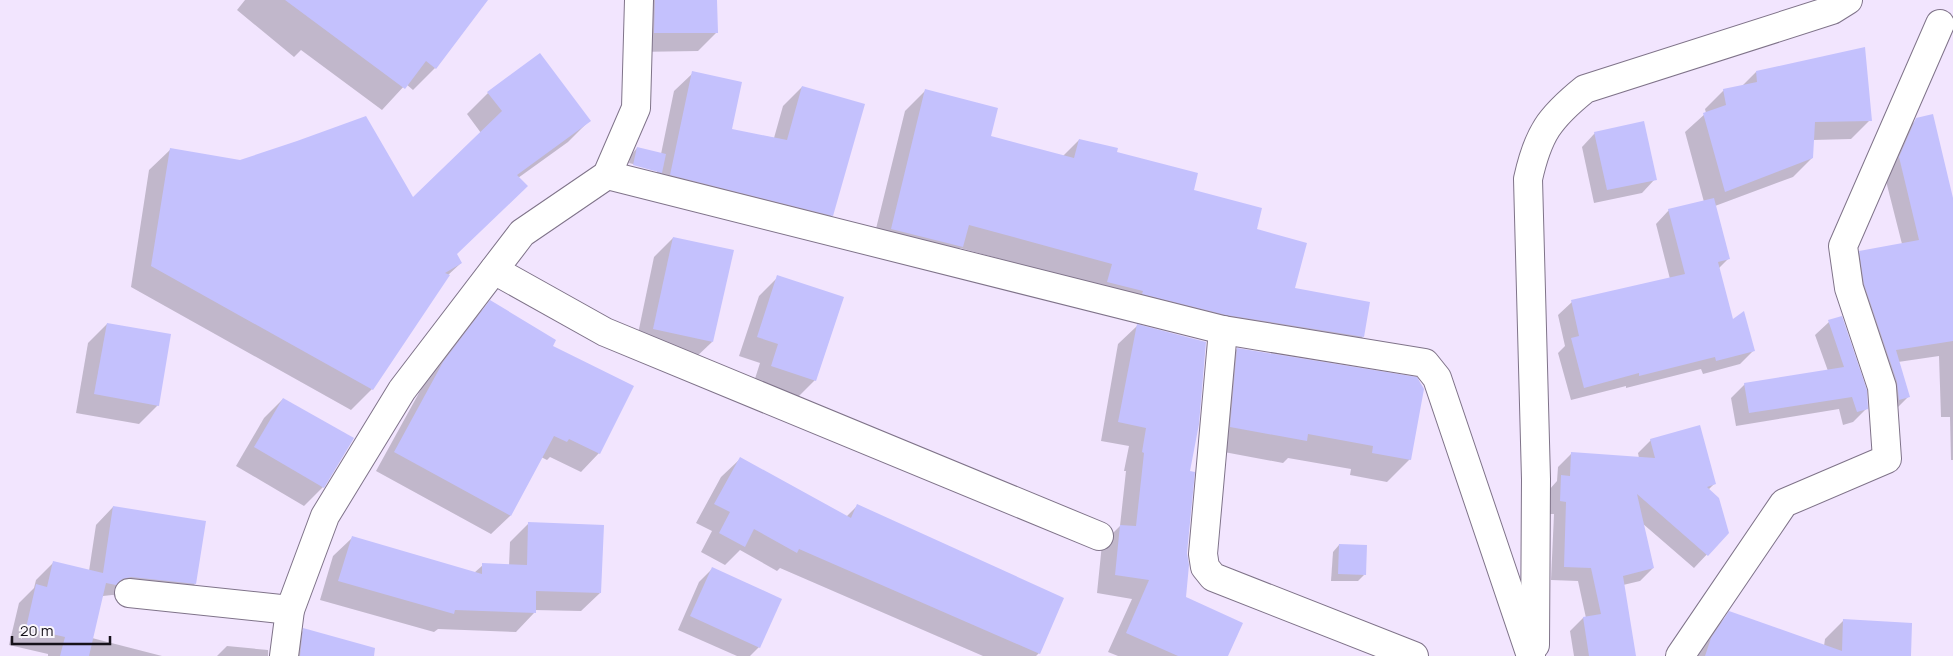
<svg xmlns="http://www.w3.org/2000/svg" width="1953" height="656" font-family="Manrope,sans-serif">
<rect width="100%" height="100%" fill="#f2e5fe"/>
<g fill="#0003">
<path d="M 245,0 L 487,0 L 435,68 L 413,90 L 406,84 L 382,110 L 301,50 L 294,57 L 237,10 Z"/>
<path d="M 631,0 L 716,0 L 717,32 L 698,51 L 635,52 Z"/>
<path d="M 1756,72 L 1870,120 L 1851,139 L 1813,140 L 1812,158 L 1793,177 L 1715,206 L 1729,258 L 1718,269 L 1732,321 L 1754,350 L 1740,364 L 1703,374 L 1701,369 L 1626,388 L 1626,386 L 1571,400 L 1558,353 L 1565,346 L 1558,315 L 1572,302 L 1670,279 L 1656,224 L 1669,210 L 1704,202 L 1685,132 L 1706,113 L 1705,109 L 1724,90 L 1742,86 Z"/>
<path d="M 693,73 L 731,130 L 774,138 L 783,106 L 802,87 L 832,215 L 813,234 L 627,172 L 628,166 L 657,173 L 657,170 L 629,163 L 631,155 L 637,148 L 661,154 L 674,91 Z"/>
<path d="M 925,91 L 989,137 L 1063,156 L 1079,140 L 1115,153 L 1192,191 L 1255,230 L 1294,289 L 1363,337 L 1342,357 L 1092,284 L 960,248 L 942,267 L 871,249 L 905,111 Z"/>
<path d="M 488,93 L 589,121 L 568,142 L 518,178 L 456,254 L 461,263 L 447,276 L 372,389 L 351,410 L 131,287 L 149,170 L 171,149 L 413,199 L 481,133 L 467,114 Z"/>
<path d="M 1916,120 L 1953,203 L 1953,460 L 1951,460 L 1950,417 L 1941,417 L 1939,356 L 1898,362 L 1908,397 L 1893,412 L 1845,267 L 1860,252 L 1902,244 L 1884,173 L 1901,135 Z"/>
<path d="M 1595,133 L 1655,179 L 1642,193 L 1594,203 L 1582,147 Z"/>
<path d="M 673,238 L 712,342 L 693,360 L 635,348 L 654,257 Z"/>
<path d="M 778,277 L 815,380 L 796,399 L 753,385 L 760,363 L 739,356 L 759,296 Z"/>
<path d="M 490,302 L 551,346 L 599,453 L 581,472 L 550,457 L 547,460 L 541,457 L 510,516 L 491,534 L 376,471 L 425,382 L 472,321 Z"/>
<path d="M 1829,322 L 1867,408 L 1853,422 L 1843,425 L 1839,409 L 1736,426 L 1731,398 L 1745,384 L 1828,371 L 1815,335 Z"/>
<path d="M 107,324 L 158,405 L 139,424 L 76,413 L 88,343 Z"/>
<path d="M 1137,326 L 1189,473 L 1184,598 L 1226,656 L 1118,656 L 1108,652 L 1132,599 L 1097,593 L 1102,544 L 1120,526 L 1126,471 L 1124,471 L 1129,446 L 1101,441 L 1118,344 Z"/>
<path d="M 1237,349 L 1410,459 L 1387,482 L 1350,475 L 1351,469 L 1288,458 L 1283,463 L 1208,449 L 1215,372 Z"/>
<path d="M 283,399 L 323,487 L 304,506 L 236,466 L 264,418 Z"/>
<path d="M 1651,440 L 1714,484 L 1708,490 L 1727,533 L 1694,568 L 1642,523 L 1653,568 L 1640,581 L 1623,585 L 1635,656 L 1574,656 L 1570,631 L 1583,618 L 1586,618 L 1578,581 L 1551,580 L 1554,514 L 1547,514 L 1549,490 L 1557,481 L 1558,467 L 1571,454 L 1639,458 L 1638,453 Z"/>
<path d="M 740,459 L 846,517 L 857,506 L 1039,653 L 1036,656 L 983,656 L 780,568 L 777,571 L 740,550 L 725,565 L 701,552 L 712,531 L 696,523 L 721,477 Z"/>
<path d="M 113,507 L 195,584 L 178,601 L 112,595 L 103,596 L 101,598 L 92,638 L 162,656 L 48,656 L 48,654 L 9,645 L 19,603 L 34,588 L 36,580 L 53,563 L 89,571 L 96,525 Z"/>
<path d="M 528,524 L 600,593 L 581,611 L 534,610 L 534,613 L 516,632 L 438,629 L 434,632 L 320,600 L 333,556 L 352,538 L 474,573 L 483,565 L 509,566 L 510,542 Z"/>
<path d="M 1339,545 L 1364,575 L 1358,581 L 1331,581 L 1333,552 Z"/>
<path d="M 712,569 L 759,647 L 750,656 L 737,656 L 678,630 L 699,582 Z"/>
<path d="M 1730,613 L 1824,646 L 1825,639 L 1844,620 L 1910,656 L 1694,656 L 1711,632 Z"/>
<path d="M 304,630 L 353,656 L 289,656 L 290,643 Z"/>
<path d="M 227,646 L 268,650 L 268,656 L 217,656 Z"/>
</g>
<g fill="#c4c1fd">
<path d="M 285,0 L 488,0 L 436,69 L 426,61 L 405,89 Z"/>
<path d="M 655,0 L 717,0 L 718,33 L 654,33 Z"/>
<path d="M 1865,47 L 1872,121 L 1815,122 L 1813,158 L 1725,192 L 1703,113 L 1726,105 L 1723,89 L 1757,82 L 1756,71 Z"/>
<path d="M 540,53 L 591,121 L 517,175 L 528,186 L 457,254 L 462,263 L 445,273 L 450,275 L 373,390 L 151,266 L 170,148 L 240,160 L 297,141 L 366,116 L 413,197 L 502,111 L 487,92 Z"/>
<path d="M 692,71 L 742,82 L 732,129 L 787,140 L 802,86 L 865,104 L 833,216 L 670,175 Z"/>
<path d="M 925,89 L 998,108 L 991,136 L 1074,158 L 1079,139 L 1118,148 L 1117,152 L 1198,173 L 1194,190 L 1262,208 L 1257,229 L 1307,243 L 1295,288 L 1370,302 L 1364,337 L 1226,315 L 1142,294 L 1143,291 L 1107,282 L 1112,264 L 969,225 L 963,247 L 891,229 Z"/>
<path d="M 1933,114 L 1953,198 L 1953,341 L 1896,350 L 1910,397 L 1899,400 L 1897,382 L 1864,284 L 1859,251 L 1919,240 L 1899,157 L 1916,118 Z"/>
<path d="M 1644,121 L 1657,180 L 1607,190 L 1594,132 Z"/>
<path d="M 637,147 L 666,154 L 662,173 L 633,165 Z"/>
<path d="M 1714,198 L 1730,259 L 1718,262 L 1733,319 L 1744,311 L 1755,351 L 1716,361 L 1715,357 L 1639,376 L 1639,373 L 1584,388 L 1571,338 L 1579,336 L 1571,300 L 1685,274 L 1668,209 Z"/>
<path d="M 673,237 L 734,250 L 713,342 L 653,329 Z"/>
<path d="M 777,275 L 844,297 L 816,381 L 771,366 L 778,344 L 757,337 Z"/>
<path d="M 490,300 L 556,340 L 553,346 L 634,386 L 600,454 L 569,439 L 567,442 L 554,436 L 511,516 L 394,452 L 443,362 Z"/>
<path d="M 1842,316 L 1867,390 L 1868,409 L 1857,412 L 1852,397 L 1749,413 L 1744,383 L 1844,367 L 1828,320 Z"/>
<path d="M 107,323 L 171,334 L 159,406 L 94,394 Z"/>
<path d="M 1137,324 L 1206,342 L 1199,424 L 1190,471 L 1195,472 L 1187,553 L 1189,565 L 1186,597 L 1243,623 L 1228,656 L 1178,656 L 1126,633 L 1149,580 L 1115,575 L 1120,525 L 1136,526 L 1144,453 L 1142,452 L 1146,428 L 1118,422 Z"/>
<path d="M 1237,348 L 1417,377 L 1424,389 L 1411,460 L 1372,453 L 1373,446 L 1308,434 L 1307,441 L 1230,427 Z"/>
<path d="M 283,398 L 354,438 L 324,488 L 254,447 Z"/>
<path d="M 1700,425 L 1716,484 L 1707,487 L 1719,498 L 1729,533 L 1708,556 L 1637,494 L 1654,568 L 1623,576 L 1636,656 L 1589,656 L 1583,617 L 1601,614 L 1591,568 L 1564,567 L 1566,502 L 1560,501 L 1561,475 L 1570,476 L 1571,452 L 1655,458 L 1650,439 Z"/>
<path d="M 740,457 L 851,518 L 857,504 L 1064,598 L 1040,654 L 799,549 L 797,553 L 754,529 L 745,547 L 719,533 L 730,512 L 714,504 Z"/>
<path d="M 113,506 L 206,521 L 196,584 L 131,577 L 122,579 L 116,585 L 106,583 L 89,656 L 60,656 L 65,637 L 26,628 L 36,584 L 47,587 L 53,561 L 103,573 Z"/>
<path d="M 528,522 L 604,525 L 601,593 L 536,591 L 536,613 L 455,610 L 454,614 L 338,581 L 352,536 L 482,574 L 482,563 L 527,565 Z"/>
<path d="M 1339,544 L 1367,545 L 1366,575 L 1338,574 Z"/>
<path d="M 712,567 L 782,599 L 760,648 L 690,616 Z"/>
<path d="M 1729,611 L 1842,651 L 1843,619 L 1912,623 L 1911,656 L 1705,656 L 1711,638 Z"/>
<path d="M 303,628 L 375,648 L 374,656 L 300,656 Z"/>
</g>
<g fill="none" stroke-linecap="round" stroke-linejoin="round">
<defs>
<g id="street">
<path d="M 607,175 L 1223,330 L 1425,363 L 1437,378 L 1531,656"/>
<path d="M 494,270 L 605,332 L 1099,536"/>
<path d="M 1223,330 L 1203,554 L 1205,567 L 1213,577 L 1414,656"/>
<path d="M 129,593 L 290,610"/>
<path d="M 1535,645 L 1536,479 L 1528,179 C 1538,134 1549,118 1585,89 L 1832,10 L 1848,0"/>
<path d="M 284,656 L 290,610 L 325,516 L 402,390 L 522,233 L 607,175 L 636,108 L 639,0"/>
<path d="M 1680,656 L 1784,503 L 1887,459 L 1882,387 L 1849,288 L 1843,246 L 1940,24"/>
</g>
</defs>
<use href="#street" stroke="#7f7389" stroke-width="30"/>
<use href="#street" stroke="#fff" stroke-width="28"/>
</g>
<path d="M12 636v8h98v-8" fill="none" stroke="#16121a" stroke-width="2.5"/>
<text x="20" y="636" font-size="15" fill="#16121a" stroke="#faf7fc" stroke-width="4" paint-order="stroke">20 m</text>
</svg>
